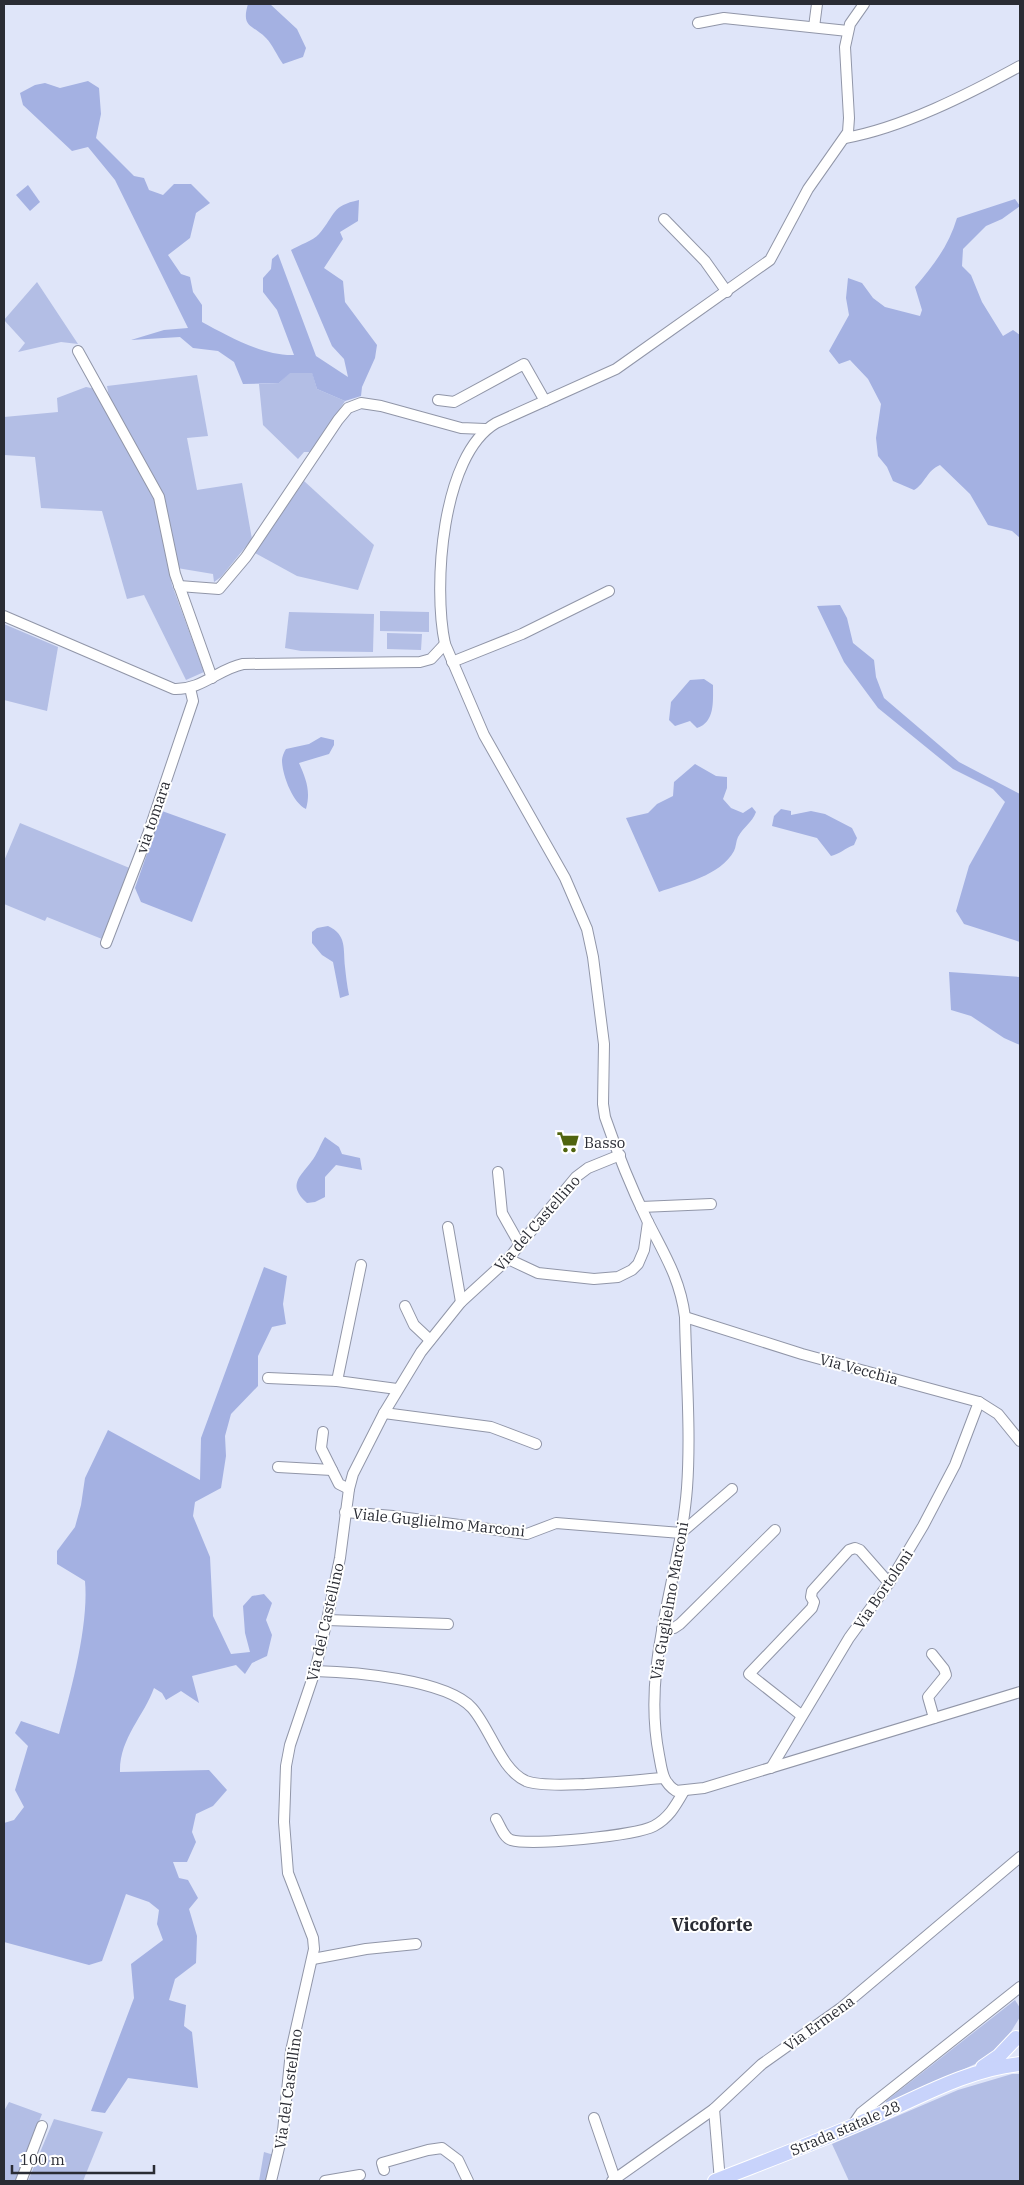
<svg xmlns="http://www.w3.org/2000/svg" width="1024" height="2185" font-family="'IBM Plex Serif',serif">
<rect width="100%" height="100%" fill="#dfe5f9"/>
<g fill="#b3bee5">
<path d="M 37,282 L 78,344 L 61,342 L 18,352 L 25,343 L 4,320 Z"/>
<path d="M 290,372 L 312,372 L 317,389 L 345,401 L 312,452 L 304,452 L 298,459 L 263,425 L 259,384 L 279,383 Z"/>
<path d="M 197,375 L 208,436 L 187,438 L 197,490 L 242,483 L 252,539 L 221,577 L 214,582 L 213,574 L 177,568 L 160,491 L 110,402 L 107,386 Z"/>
<path d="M 86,387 L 96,389 L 155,498 L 172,585 L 204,672 L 186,680 L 144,595 L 127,599 L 102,511 L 41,508 L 35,457 L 4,455 L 4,417 L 58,412 L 57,398 Z"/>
<path d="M 304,481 L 374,545 L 358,590 L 297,576 L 255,553 Z"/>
<path d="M 380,611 L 429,612 L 429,632 L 380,631 Z"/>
<path d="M 289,612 L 374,614 L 373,652 L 301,651 L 285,648 Z"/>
<path d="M 4,624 L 58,647 L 47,711 L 4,700 Z"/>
<path d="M 387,633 L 422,634 L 421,650 L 387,649 Z"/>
<path d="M 20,823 L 132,869 L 102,939 L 47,917 L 45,921 L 4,904 L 4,861 Z"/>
<path d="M 1015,2000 L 1020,2008 L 1020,2017 L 1004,2043 L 990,2057 L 886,2106 L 886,2101 Z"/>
<path d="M 1012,2074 L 1020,2074 L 1020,2181 L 849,2181 L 832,2144 L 958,2090 Z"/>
<path d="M 9,2102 L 42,2114 L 15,2181 L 4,2181 L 4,2111 Z"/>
<path d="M 54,2119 L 103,2132 L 83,2181 L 28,2181 Z"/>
<path d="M 264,2152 L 274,2155 L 266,2181 L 259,2181 Z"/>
</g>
<g fill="#a4b1e2">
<path d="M 248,4 L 270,4 L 297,29 L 306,48 L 303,57 L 283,64 C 277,56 273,45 266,38 C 252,24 241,28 248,4 Z"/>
<path d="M 88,81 L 99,88 L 101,114 L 96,138 L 134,176 L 144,178 L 149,190 L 163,195 L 174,184 L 191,184 L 210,203 L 196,213 L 190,238 L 168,255 L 181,274 L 190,277 L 193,292 L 202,305 L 202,322 C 228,336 263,356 294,355 L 277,310 L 263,292 L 263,278 L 271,269 L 272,259 L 278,254 L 316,356 L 348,377 L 344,359 L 332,346 L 291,250 C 299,245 313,241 319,234 C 336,214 331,206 359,200 L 358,221 L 340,232 L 343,239 L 324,268 L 343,281 L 345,302 L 377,345 L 375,358 L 362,387 L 361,396 L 345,401 L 317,389 L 312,373 L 290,373 L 279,383 L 243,384 L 234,362 L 218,351 L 193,348 L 180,337 L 131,340 L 164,330 L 188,328 L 115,180 L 88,147 L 72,151 L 23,105 L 20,93 L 35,85 L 45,83 L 60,88 Z"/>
<path d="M 28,185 L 40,202 L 30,211 L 16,195 Z"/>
<path d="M 1015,199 L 1020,206 L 1002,219 L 986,226 L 963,249 L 962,266 L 971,275 L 982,302 L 1003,336 L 1013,330 L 1020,335 L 1020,538 L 1012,531 L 988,525 L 970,494 L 940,465 C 926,471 926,483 914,490 L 893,481 L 887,467 L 878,456 L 876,438 L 881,404 L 868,379 L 850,360 L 839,364 L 829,351 L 849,315 L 846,298 L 848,278 L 862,283 L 873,298 L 885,307 L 920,316 L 922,310 L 915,287 C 934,265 949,245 957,218 Z"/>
<path d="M 840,605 L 847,618 L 853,643 L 874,660 L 876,677 L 884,698 L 959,762 L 1020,794 L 1020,942 L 964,924 L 956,911 L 969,866 L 1005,802 L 993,789 L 953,769 L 878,708 L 844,662 L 817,606 Z"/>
<path d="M 704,679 L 713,685 C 713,702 715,722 697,728 L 690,721 L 675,726 L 669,720 L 671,702 L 690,680 Z"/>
<path d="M 321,737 L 334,740 L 334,745 L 329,754 L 299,763 C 306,779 311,791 306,809 C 293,803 282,775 282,760 C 282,757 284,752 286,749 L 309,744 Z"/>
<path d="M 695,764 L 716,776 L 727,777 L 727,788 L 723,799 L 731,808 L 743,813 L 752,807 L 756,812 C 752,823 744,826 738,837 C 736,841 736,847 734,851 C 720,876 684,883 659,892 L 626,818 L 648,813 L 657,804 L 673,796 L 674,782 Z"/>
<path d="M 781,809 L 791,811 L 791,815 L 811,811 L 825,814 L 852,828 L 857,838 L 854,845 C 845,848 840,854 831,856 L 817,838 L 772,826 L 774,816 Z"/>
<path d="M 162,811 L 226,834 L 192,922 L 141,902 L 135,888 Z"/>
<path d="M 328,926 C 347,935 343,948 345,967 C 346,976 347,986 349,995 L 340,998 L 333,962 L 322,955 L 312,943 L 312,932 L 317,928 Z"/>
<path d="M 949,972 L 1020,977 L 1020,1045 L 1004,1038 L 971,1016 L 951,1010 Z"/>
<path d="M 325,1137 L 339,1147 L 342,1154 L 360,1158 L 362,1170 L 336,1165 L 325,1177 L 325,1197 L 315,1202 L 307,1203 C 287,1185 300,1177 311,1162 C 317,1155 320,1145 325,1137 Z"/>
<path d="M 264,1267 L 287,1276 L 283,1304 L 286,1324 L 272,1327 L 258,1356 L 258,1386 L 231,1414 L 225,1436 L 226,1456 L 221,1488 L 195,1502 L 193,1516 L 210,1557 L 213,1616 L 231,1654 L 250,1652 L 245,1633 L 243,1606 L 252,1596 L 264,1594 L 272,1603 L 266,1620 L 272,1635 L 267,1656 L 252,1663 L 245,1674 L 236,1665 L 192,1676 L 199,1703 L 181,1691 L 166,1700 L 162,1693 L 154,1688 C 144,1716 119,1739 120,1772 L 209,1770 L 227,1790 L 213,1806 L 196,1814 L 192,1832 L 196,1842 L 187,1862 L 173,1862 L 179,1878 L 188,1880 L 198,1898 L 189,1909 L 197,1936 L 196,1963 L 175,1979 L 169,2000 L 186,2005 L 184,2026 L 192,2032 L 198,2088 L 128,2078 L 105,2113 L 91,2111 L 134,1998 L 131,1964 L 163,1940 L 157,1924 L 159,1910 L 149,1902 L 126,1894 L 102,1961 L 89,1965 L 4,1942 L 4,1823 L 14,1820 L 24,1807 L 15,1790 L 28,1746 L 15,1733 L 21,1721 L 59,1734 C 71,1691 89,1625 85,1581 L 57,1564 L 57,1551 L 75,1527 L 81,1505 L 85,1478 L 108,1430 L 200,1480 L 201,1438 Z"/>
</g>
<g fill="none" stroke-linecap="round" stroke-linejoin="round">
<defs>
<g id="minor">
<path d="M 864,4 L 850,24 L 845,47 L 849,118 L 848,132 L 808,189 L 770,260 L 616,369 L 496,423 C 441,455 433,588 445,644 L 484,735 L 565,878 L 587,929 L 593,957 L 604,1044 L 603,1104 L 605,1117 C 617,1152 631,1187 647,1220 C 664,1254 680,1278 685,1317 C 686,1373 691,1432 687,1488 C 680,1578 641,1664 659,1755 C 662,1770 662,1782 676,1791 L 704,1788 L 1020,1692"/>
<path d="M 698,23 L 724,18 L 848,31"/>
<path d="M 814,27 L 817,4"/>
<path d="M 845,138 C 902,128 969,94 1020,66"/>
<path d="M 664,219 L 705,261 L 727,292"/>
<path d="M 78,351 L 159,497 L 175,574 L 212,678"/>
<path d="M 438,400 L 454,402 L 524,364 L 545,401"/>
<path d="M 179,586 L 219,589 L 246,557 L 338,420 L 348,408 L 361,403 L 381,406 L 461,428 L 485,429"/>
<path d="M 4,616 L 174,689 C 202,690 218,669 243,664 L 420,662 L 431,659 L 445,644"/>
<path d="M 452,662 L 522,634 L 609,591"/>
<path d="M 106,943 L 148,834 L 193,701 L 190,688"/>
<path d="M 498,1172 L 502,1213 L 520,1245"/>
<path d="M 641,1207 L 711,1204"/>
<path d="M 448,1227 L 461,1302"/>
<path d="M 508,1259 L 538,1273 L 594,1279 L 618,1277 L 632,1270 L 638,1264 L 644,1250 L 648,1222"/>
<path d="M 405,1306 L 414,1325 L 430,1340"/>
<path d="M 685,1317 L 802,1354 L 979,1402 L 998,1414 L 1020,1441"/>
<path d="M 268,1378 L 337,1381 L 397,1389"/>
<path d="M 337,1381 L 361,1265"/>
<path d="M 384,1413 L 491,1427 L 536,1444"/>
<path d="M 323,1432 L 321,1448 L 339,1484 L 349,1489"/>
<path d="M 278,1467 L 332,1470"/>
<path d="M 345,1512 L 393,1516 L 527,1534 L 556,1523 L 681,1533 L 732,1489"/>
<path d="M 327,1620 L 448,1624"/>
<path d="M 662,1629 L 674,1628 L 680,1624 L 775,1530"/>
<path d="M 932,1654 L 944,1669 L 946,1675 L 928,1697 L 934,1718"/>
<path d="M 315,1671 C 352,1672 446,1679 472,1708 C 490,1728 501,1770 526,1781 C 549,1790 635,1780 664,1778"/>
<path d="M 801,1715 L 749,1674 L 812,1608 L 814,1602 L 811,1597 L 812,1591 L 849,1550 L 855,1548 L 860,1550 L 889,1583"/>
<path d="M 771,1768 L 849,1638 L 889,1583 L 923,1526 L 955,1465 L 979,1402"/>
<path d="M 496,1819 C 500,1825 503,1837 511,1840 C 531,1846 635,1836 654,1826 C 669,1818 676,1805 684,1791"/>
<path d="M 313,1959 L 366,1949 L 416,1944"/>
<path d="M 714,2109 L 720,2181"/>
<path d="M 594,2118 L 615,2179"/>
<path d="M 852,2126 L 861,2113 L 1020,1987"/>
<path d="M 384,2170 L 382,2163 L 428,2150 L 442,2148 L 458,2160 L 468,2181"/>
<path d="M 21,2181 L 42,2126"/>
<path d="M 271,2181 L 283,2131 L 291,2051 L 314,1949 L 313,1938 L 288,1873 L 284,1822 L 286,1766 L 290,1745 L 315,1671 L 327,1620 L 340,1558 L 349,1489 L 353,1474 L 384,1413 L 421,1352 L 461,1302 L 508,1259 L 576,1177 L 588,1168 L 620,1155"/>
<path d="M 325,2181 L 360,2175"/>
<path d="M 612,2181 L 714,2109 L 762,2064 L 841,2008 L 1020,1857"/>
</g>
<g id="major">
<path d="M 983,2067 L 999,2056 L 1016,2038"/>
<path d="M 715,2181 C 766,2161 817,2142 867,2120 C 916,2099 967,2069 1020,2064"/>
</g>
</defs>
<use href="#minor" stroke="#9196a8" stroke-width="12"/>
<use href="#major" stroke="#fff" stroke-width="16"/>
<use href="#minor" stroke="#fff" stroke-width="10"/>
<use href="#major" stroke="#c8d3fb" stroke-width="14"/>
</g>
<defs>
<symbol id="supermarket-bare" viewBox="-9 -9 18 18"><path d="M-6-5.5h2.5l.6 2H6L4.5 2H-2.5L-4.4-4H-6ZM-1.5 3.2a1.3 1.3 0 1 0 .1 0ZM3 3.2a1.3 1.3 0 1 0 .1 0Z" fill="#50640f" stroke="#fff" stroke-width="2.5" paint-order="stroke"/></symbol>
</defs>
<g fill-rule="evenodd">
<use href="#supermarket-bare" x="552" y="1126" width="32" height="32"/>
</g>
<g text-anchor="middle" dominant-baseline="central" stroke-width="4" stroke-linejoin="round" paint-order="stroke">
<g font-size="15" fill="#2a2c34" stroke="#fff">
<text transform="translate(153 817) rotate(-71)">via tomara</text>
<text transform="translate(537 1223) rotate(-49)">Via del Castellino</text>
<text transform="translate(859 1369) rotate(15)">Via Vecchia</text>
<text transform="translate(439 1522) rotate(6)">Viale Guglielmo Marconi</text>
<text transform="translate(883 1589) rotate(-56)">Via Bortoloni</text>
<text transform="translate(669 1601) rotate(-80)">Via Guglielmo Marconi</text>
<text transform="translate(325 1622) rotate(-77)">Via del Castellino</text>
<text transform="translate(819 2023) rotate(-36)">Via Ermena</text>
<text transform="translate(288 2089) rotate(-82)">Via del Castellino</text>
<text transform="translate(845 2128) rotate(-23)">Strada statale 28</text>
</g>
<g font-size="15" fill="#2a2c34" stroke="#fff" text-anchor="start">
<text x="584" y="1142">Basso</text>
</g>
<g font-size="18" font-weight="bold" fill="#2a2c34" stroke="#fff">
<text x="712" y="1924">Vicoforte</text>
</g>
</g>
<rect width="1024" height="2185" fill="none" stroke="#2a2c34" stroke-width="10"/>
<path d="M12 2165v8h142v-8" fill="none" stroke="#2a2c34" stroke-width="2.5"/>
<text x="20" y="2165" font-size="15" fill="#2a2c34" stroke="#ffffff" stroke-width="4" paint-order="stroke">100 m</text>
</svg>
